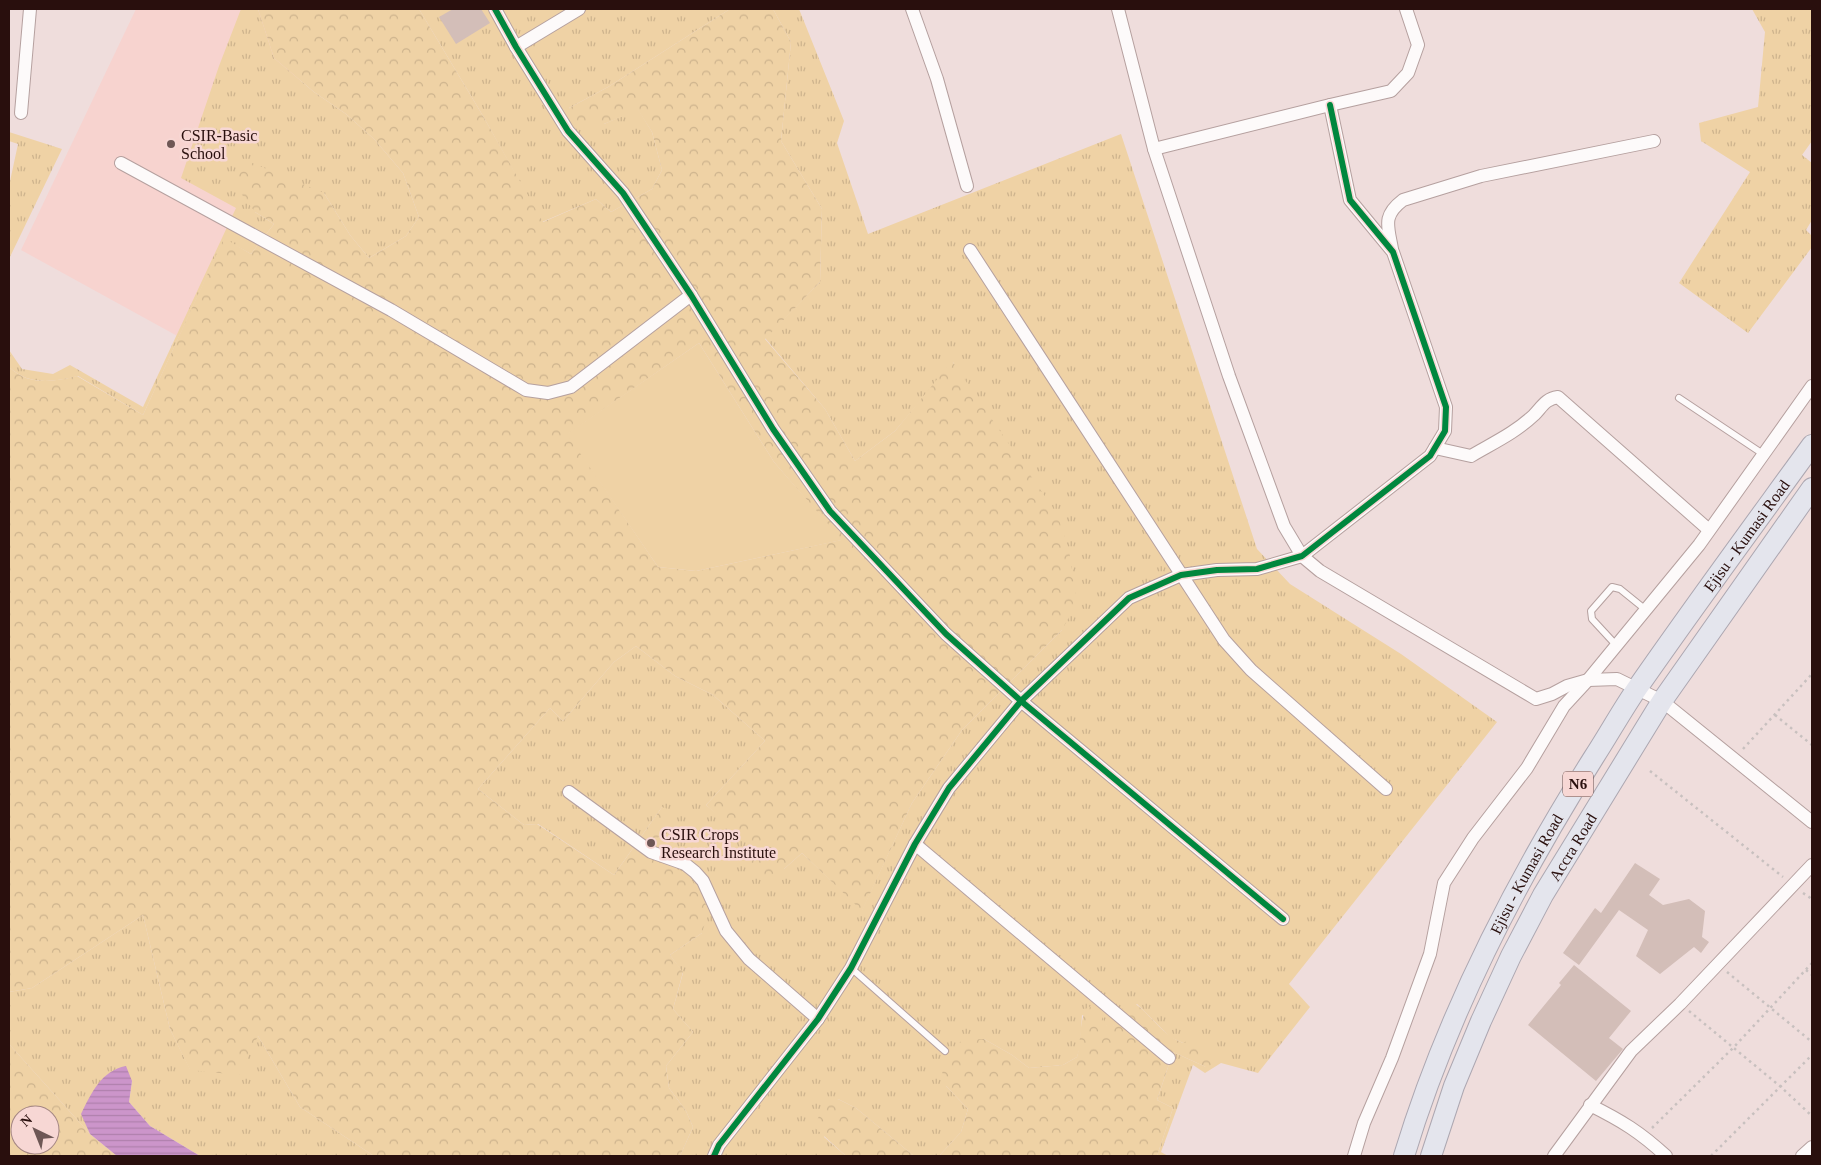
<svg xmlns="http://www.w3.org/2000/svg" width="1821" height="1165" font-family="'Times New Roman',serif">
<defs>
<pattern id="grass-tufts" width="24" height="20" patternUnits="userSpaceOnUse" patternTransform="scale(1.25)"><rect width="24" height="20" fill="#efd2a5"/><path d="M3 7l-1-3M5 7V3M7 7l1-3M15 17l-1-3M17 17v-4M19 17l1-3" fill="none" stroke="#cdb38d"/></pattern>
<pattern id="forest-crowns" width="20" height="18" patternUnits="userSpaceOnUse" patternTransform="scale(1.25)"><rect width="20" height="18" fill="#efd2a5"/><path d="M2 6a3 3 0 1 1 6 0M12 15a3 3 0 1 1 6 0" fill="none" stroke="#cdb38d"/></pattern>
<pattern id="water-rules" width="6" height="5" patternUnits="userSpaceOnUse" patternTransform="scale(1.25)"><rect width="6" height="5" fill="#cc95ca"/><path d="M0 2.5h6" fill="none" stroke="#af7fac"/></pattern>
</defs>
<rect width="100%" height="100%" fill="#efdddc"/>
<path fill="#f7d3cf" d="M 136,9 L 255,9 L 320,39 L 181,338 L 21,250 Z"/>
<g fill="url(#grass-tufts)">
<path d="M 241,9 L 258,9 L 274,58 L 314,92 L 346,114 L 374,139 L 403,173 L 419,217 L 406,236 L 369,258 L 350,235 L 324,193 L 255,212 L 274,224 L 251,254 L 224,239 L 143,415 L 78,376 C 53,382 29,386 9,367 L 9,350 L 22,369 L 53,374 L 70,365 L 143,407 L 236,208 L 181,178 L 219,66 Z"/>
<path d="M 419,9 L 730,9 L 608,87 L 569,108 L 604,124 L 638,109 L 652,132 L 662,170 L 652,189 L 611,212 L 596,199 L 542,222 L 483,116 Z"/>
<path d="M 773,9 L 799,9 L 844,121 L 837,143 L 868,234 L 1121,134 L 1257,549 L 1290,584 L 1401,654 L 1497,722 L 1289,984 L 1310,1007 L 1258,1073 L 1221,1063 L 1205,1073 L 1193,1065 L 1161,1152 L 1168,1156 L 1157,1156 L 1173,1108 L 1157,1100 L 1173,1052 L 1206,1067 L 1183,1043 L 1170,1037 L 1137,1004 L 1113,1026 L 1107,1026 L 1082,1015 L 1080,1047 L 1077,1057 L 1063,1065 L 1029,1068 L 1012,1055 L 984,1039 L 946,1086 L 968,1109 L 961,1132 L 939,1156 L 914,1156 L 856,1108 L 838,1099 L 824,1137 L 846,1156 L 680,1156 L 693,1127 L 686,1111 L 669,1088 L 666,1066 L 693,1032 L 673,1009 L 683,973 L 670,955 L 702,933 L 658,860 L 658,838 L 662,807 L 614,875 L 538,824 L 524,825 L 478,789 L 550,708 L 563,721 L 614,662 L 636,646 L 675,676 L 713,695 L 765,741 L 706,805 L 784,869 L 802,853 L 862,910 L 912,803 L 962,730 L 1062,630 L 953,362 L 895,431 L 855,461 L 825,409 L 765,338 L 820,282 L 822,209 L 781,141 L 791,42 Z"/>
<path d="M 1752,9 L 1812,9 L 1812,141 L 1802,155 L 1812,163 L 1812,220 L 1806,230 L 1812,236 L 1812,247 L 1748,333 L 1679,283 L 1750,172 L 1701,141 L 1699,123 L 1758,107 L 1765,32 Z"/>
<path d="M 9,132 L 62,149 L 9,259 L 9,186 L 18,144 L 9,141 Z"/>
<path d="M 143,915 L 170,1029 L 190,1069 L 206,1070 L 258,1036 L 300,1107 L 374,1156 L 200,1156 L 150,1126 L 129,1102 L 132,1081 L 82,1114 L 90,1134 L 9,1044 L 9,992 L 32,988 Z"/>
</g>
<g fill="url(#forest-crowns)" fill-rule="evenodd">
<path d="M 258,9 L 419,9 L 483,116 L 543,222 L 596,199 L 611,212 L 652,189 L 662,170 L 652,132 L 638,110 L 604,124 L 580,128 L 569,108 L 608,87 L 730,9 L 773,9 L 791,42 L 781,141 L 822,209 L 820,282 L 765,339 L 825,409 L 855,461 L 895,431 L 952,361 L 1057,514 L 1069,550 L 1077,602 L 1062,630 L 962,730 L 912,803 L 862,911 L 802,853 L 784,869 L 764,878 L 750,866 L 755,849 L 706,805 L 765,741 L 713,695 L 675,676 L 636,646 L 614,662 L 563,721 L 550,708 L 478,789 L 524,825 L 537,824 L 614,875 L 662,807 L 673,811 L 658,838 L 658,860 L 689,875 L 709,910 L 702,933 L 670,955 L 683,972 L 673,1009 L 693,1032 L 666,1066 L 669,1088 L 686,1111 L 693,1127 L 680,1156 L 374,1156 L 300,1107 L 258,1036 L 239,1075 L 190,1070 L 170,1029 L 143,915 L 32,988 L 9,992 L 9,367 C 29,386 52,382 77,376 L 143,415 L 224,238 L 251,254 L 274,224 L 255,212 L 237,188 L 235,174 L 245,160 L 324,193 L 350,235 L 369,258 L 406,236 L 419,217 L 403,173 L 374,139 L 346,114 L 314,92 L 274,58 ZM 699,343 L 774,462 L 841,540 L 696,571 L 658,567 L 568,434 Z"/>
<path d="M 1128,999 C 1150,1011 1158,1033 1183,1043 L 1192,1038 L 1217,1057 L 1214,1064 L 1206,1067 L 1173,1052 L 1157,1100 L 1173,1108 L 1157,1156 L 939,1156 L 961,1132 L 968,1109 L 946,1086 L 940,1064 L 962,1040 L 984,1039 L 1012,1055 L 1029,1068 L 1063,1065 L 1077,1057 C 1082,1040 1078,1021 1088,1006 L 1100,1012 L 1107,1026 L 1113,1026 Z"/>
<path d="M 9,1044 L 90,1134 L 117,1156 L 9,1156 ZM 20,1115 L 50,1115 L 50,1145 L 20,1145 Z"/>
<path d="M 838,1099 L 856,1108 L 914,1156 L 846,1156 L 814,1127 L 823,1107 Z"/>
</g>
<path fill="#efd2a5" d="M 699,343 L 774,462 L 842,540 L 696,571 L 658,567 L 567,434 Z"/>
<path fill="url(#water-rules)" d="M 126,1066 L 132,1081 L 129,1102 L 150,1126 L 200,1156 L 117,1156 L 90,1134 L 81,1114 C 92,1092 101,1071 126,1066 Z"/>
<g fill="#d3beb8">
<path d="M 453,9 L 481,9 L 490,23 L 456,44 L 439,17 Z"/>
<path d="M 1635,863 L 1660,879 L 1649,895 L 1663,905 L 1689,899 L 1705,911 L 1702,937 L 1709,942 L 1701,953 L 1694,947 L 1660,974 L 1636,956 L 1648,930 L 1619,910 L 1579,965 L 1563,953 L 1595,908 L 1601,913 Z"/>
<path d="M 1574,965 L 1631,1011 L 1609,1038 L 1623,1049 L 1596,1081 L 1528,1025 L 1561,985 L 1559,983 Z"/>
</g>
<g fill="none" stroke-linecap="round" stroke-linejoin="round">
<defs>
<g id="service">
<path d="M 1679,398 L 1763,454"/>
<path d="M 1616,645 L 1592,619 L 1591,611 L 1612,587 L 1620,589 L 1646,610"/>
<path d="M 851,968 L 945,1051"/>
</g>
<g id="minor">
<path d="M 495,9 L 516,47 L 568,131 L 623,193 L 691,295 L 773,429 L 830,511 L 946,634 L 1021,701 L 1283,919"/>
<path d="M 912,9 L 937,79 L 967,186"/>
<path d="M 1118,9 L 1154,149 L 1229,376 L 1284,526 L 1302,556 L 1320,571 L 1536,699 L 1552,694 L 1567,686 L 1588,680 L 1617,679 L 1662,701 L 1812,822"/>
<path d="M 516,47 L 579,9"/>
<path d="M 21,113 L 30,9"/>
<path d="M 1154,149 L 1330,105 L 1391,91 L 1408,73 L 1418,45 L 1406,9"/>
<path d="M 121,163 L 391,310 L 526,390 L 548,393 L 571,387 L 691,295"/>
<path d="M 1392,249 C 1388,226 1382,216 1403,200 L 1481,176 L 1654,141"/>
<path d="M 970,250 L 1224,640 L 1251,670 L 1386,789"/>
<path d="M 1435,448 L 1471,456 C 1493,443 1515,433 1534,415 C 1542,407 1545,399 1558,397 L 1709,530"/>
<path d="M 569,792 L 651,852 L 685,864 L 695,872 L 703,881 L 726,931 L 749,959 L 818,1019"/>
<path d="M 915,844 L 1169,1058"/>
<path d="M 1590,1105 C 1622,1121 1640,1132 1666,1156"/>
<path d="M 714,1156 L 719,1145 L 818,1019 L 851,968 L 915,844 L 949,788 L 1021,701 L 1129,598 L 1181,575 L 1217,570 L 1257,569 L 1302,556 L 1430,456 L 1445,431 L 1446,407 L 1393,252 L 1350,200 L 1330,105"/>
<path d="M 1354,1156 L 1364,1123 L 1392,1058 L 1430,954 L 1444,883 L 1473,838 L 1527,768 L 1564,706 L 1588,680 L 1699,545 L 1812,386"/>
<path d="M 1554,1156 L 1631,1051 L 1680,1004 L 1812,865"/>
<path d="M 1802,1156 L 1812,1147"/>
</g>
<g id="trunk">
<path id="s1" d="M 1404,1156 C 1447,1014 1515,882 1594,757 C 1609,734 1622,710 1638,687 C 1695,605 1754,525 1812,445"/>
<path id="s2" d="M 1431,1156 L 1454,1086 L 1481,1021 L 1511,956 L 1543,895 L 1662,701 L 1812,488"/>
</g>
</defs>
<use href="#service" stroke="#b5a09f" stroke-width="8"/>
<use href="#minor" stroke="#b5a09f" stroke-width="14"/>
<use href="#trunk" stroke="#aca7b1" stroke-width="22"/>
<g stroke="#c8c0bf" stroke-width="2.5" stroke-dasharray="2.5 4" stroke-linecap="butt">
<path d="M 1775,715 L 1812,745"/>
<path d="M 1743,749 L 1812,674"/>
<path d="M 1650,771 L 1783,877"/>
<path d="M 1803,893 L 1812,899"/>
<path d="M 1806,970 L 1812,975"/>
<path d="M 1727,972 L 1812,1042"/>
<path d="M 1689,1011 L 1781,1087 L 1812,1116"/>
<path d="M 1652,1128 L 1734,1047 L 1812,963"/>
<path d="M 1711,1156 L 1812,1055"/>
</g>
<use href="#service" stroke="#fdfafa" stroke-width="6"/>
<use href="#minor" stroke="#fdfafa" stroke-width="12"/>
<use href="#trunk" stroke="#e4e5ed" stroke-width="20"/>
<defs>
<g id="cycleway">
<path d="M 495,9 L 516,47 L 568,131 L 623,193 L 691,295 L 773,429 L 830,511 L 946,634 L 1021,701 L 1283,919"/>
<path d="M 714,1156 L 719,1145 L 818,1019 L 851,968 L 915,844 L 949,788 L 1021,701 L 1129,598 L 1181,575 L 1217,570 L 1257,569 L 1302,556 L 1430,456 L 1445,431 L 1446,407 L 1393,252 L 1350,200 L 1330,105"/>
</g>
</defs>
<use href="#cycleway" stroke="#f7d7d4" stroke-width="9"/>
<use href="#cycleway" stroke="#00873e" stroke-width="6"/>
</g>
<g fill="#6e5755" stroke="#f7d7d4" stroke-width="2">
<circle cx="171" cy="144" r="5"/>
<circle cx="651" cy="843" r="5"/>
</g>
<g text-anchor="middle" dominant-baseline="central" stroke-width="5" stroke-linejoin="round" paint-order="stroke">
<rect fill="#f7d7d4" stroke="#674b49" stroke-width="1" x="1563" y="771.5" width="30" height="25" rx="4"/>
<g font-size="15" font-weight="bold" fill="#290f0d">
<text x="1578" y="784">N6</text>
</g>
<g font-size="16" fill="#290f0d" stroke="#f7d7d4" text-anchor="start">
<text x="181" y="135">CSIR-Basic<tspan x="181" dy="18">School</tspan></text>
<text x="661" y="834">CSIR Crops<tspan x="661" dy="18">Research Institute</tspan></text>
</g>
<g font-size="16" fill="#290f0d" stroke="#f7d7d4">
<text stroke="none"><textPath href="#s1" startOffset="712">Ejisu - Kumasi Road</textPath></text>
<text stroke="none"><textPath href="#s2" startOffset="341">Accra Road</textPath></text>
<text stroke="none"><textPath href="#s1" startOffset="308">Ejisu - Kumasi Road</textPath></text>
</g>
</g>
<rect width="1821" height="1165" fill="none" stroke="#290f0d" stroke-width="20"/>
<g transform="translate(35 1130) rotate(317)"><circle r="24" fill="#f7d7d4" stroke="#a58784"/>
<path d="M0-4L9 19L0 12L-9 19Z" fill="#6e5755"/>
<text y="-8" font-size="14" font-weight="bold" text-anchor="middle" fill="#290f0d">N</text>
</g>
</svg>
